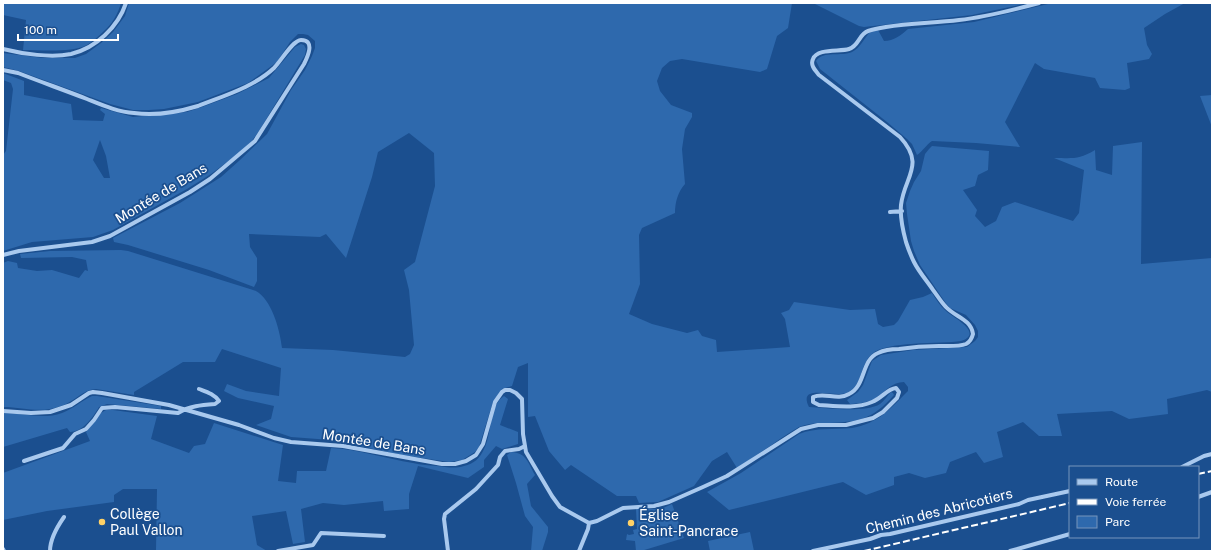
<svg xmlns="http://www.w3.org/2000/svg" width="1215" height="554" font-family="'Public Sans',sans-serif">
<rect width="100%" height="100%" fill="#1b4f8f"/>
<path fill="#2e69ad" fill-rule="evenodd" d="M3,3H121C118,14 112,24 104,31C99,36 93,41 87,45C72,53 40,50 23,50L26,20L3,15Z
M129,3H792L788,28L777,36L767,69L760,72L682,59L670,61L662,68L657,81L660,91L671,105L692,113V117L685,129L682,149L685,184C678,192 675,202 675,213L642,228L639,235L640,284L629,314L652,324L687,333L698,330L702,336L716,340L717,352L790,347L785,319L781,313L789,310L794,302L850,310L875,309L878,324L883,327L894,325L898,321L910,300L923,297L932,293C936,299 940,306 946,311C952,317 985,333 961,341C941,344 885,341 872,354C859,365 863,387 846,393C834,398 797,383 809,407C825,408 866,413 880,404C884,401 887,396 891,392L893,393L894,395C873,419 859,422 829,423C818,423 809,423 799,427C790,432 781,438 773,444C761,452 749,460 737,468L727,452L712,461L694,486L658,502L639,503L636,496H617L571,465L565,470L549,451L535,416L528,417V363L518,367L512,386L502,389L493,402L479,447L475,452L462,460L449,462L402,455L331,440L291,437L256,425L271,419L274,406L238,398L224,391L227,384L246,391L279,396L281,368L222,349L215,362H183L134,392V395L96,389C82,390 74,402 61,406C40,414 24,407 3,407V263L8,261L17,263L18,268L37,271L52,270L79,278L85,270L88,271L86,260L72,257L21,258L20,254L50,251L121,250L128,251L250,289C253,290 257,291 259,293C273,304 280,331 282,348L333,350L405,357L410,354L414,345L409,290L404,270L415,262L435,186L434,153L409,133L378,152L372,177L346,258L326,234L320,237L249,234L250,247L257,258V281L254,287L209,270L128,245L114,242L113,238L180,203L221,177L240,160L267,134L291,90L305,70L312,56L315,48V41L308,35L303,34H298L290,42L277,62L248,83L198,102L164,109L149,110H133L110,104L19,71L3,67V53L43,58H75L86,54L101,43L113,32L125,16Z
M813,3H1028L972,15L864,27L859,26Z
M1052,3H1185L1165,14L1144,28L1147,45L1152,54L1149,59L1127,63L1130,88L1125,90L1100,88L1095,78L1044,69L1035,63L1005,122L1020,147L976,143L932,141C926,145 923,151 917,155L912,144L907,139L887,122L820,69L816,61C823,50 842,57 852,52C860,48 864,39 869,33L878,30L884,41C894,41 901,35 908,29L974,22Z
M301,44L304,45L306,49L305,55L259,131L251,142L239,153L211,174L187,189L113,230L93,237L32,242L3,251V155L6,151L13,89L11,83L3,80V73L24,81V95L71,104L73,120L103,121L105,114L100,110L101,108L133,117L187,112L202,107L237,94L269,78L295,47ZM100,140L106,156L110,178H104L93,160Z
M1212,95V127L1200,96Z
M1142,142L1141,264L1212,258V392L1207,390L1167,399L1168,414L1129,419L1112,411L1057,414L1062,436H1039L1023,422L997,432L1003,457L984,463L976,452L950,462L946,473L925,478L909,473L894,477V485L866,495L843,482L729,510L707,492L741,473L799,434C816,427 834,430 852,428C879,423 890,409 908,391V387L904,382C892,382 886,391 877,397C869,403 860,403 850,404L847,400L858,392L863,385L872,361L881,355L913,350L967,347L975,341L978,337V331L975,325L966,315L950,308L945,302L920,265L914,251L911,241L907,214L906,203L910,191L914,182L921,171L925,154L929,149L932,146L989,151L988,170L978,175L975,186L963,190L977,210L975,216L985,227L996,221L1002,207L1015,202L1073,221L1079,213L1084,170L1054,158C1073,158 1078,160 1095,150L1096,170L1112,175L1113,146Z
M92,396H97L161,406V409L107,404L99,407C93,417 83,432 70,432L67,428L3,447V413C23,413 43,420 62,413C73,409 81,401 92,396Z
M504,396L508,399L500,425L518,432V444L502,449L496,446L484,460V467L468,478L418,466L409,494V509L384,511L383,501L344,505L323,503L301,509L305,542L293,544L286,511L252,516L257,545L267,551H156L157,489H123L114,495V502L47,511L3,520V473L90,441L86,432L101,413L106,410H113L157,416L151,439L189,453L194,446L205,444L214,423L283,445L278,481L296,483L297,471H326L331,448C359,449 386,459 413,463C421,465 429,465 437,466C446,467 455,469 464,466C474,464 480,458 484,449C492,435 489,405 504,396Z
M511,452C527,453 528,463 535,475L527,484L531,506L548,527V532L542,551H531L533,527L525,516L516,483L507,455Z
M672,504L684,538L641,551H636L635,541L626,540L627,534L629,535L634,534L633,530L637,529L636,509H661Z
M750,532L754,551H710L708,541Z"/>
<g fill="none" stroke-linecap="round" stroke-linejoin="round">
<path stroke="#a9c9ee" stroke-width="4" d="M3,49C23,54 51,58 71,54C96,48 118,27 126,3
M3,70L18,73C41,82 64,90 87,99C102,105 118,112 134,113C154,116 178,112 198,106C223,96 254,87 274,68C281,61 293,40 301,40C316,40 307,58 304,64L255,141L210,179L190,192L110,236L92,242L19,251L3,255
M890,212L902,211
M3,411L31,413L50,412L71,405L89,393L93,392L102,393L169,405L239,425L274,438L291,442L343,446L442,464H455L466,461L476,455L483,444L495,402L502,392L505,390H510L516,393L522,399L523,434L526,452L552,496L560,507L589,523L588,529L579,551
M24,461L63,448L75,434L86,429L94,420L102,408L115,407L178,413C189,406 202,405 215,404L219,401C214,394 207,392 199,389
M1182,467L1204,456L1212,454
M1198,497L1212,492
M589,523L597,521L623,508L654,506L669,502L703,487L727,476L801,429L818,425H846L873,418L883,412L897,398L899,392L896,388C887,389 882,398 872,402C856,409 836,406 819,405L813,402V397C825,392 837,401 849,394C866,386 861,360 878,353C884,350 892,349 899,349C912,347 925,346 939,346C947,346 958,347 966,344C970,342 972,338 973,334C971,319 955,317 946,307C941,302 937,295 933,290C927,281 919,272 914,262C911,256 908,248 906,242C903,231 900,216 901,205C904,177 926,165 900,137L819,75C815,70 810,65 813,59C817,48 840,52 849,49C859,46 859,34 868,31C874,29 880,28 886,27C910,23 935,23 959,20C986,17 1013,10 1039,3
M3,549L4,551
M50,551C50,539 57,527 64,517
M278,551L313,545L321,533L384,536
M448,551L444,519L445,514L476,489L498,465L500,457L505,451L519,449L525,446
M813,551L870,539L881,535L890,534L1019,504L1028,500L1070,491
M1010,551L1070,534"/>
<path stroke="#fff" stroke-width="2" stroke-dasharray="7 3" stroke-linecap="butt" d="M1198,474L1212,471
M864,551L1070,503"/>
</g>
<g fill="#ffd166" stroke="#1b4f8f" stroke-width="1.5">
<circle cx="102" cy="522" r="4"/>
<circle cx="631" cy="523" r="4"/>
</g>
<g text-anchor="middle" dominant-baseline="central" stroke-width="3.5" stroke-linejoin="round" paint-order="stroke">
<g font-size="14" fill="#fff" stroke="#1b4f8f">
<text transform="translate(161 193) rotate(-31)">Montée de Bans</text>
<text transform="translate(374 442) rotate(9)">Montée de Bans</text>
<text transform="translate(939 511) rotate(-14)">Chemin des Abricotiers</text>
</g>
<g font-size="14" fill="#fff" stroke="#1b4f8f" text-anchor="start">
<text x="110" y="514">Collège<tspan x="110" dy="16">Paul Vallon</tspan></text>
<text x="639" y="515">Église<tspan x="639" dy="16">Saint-Pancrace</tspan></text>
</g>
</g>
<rect width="1215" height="554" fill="none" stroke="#ffffff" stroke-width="8"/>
<rect x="1069" y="466" width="130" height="72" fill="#1b4f8f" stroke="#7695bc"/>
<rect x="1077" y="479" width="20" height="6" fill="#a9c9ee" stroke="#7695bc"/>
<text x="1105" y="486" font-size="12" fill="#ffffff">Route</text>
<rect x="1077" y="499" width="20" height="6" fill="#ffffff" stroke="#7695bc"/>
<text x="1105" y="506" font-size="12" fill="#ffffff">Voie ferrée</text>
<rect x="1077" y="516" width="20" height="12" fill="#2e69ad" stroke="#7695bc"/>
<text x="1105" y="526" font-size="12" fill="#ffffff">Parc</text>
<path d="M18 34v6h100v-6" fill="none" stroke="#ffffff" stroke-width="2"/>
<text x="24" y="34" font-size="12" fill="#ffffff" stroke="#1b4f8f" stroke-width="3" paint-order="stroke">100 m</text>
</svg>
